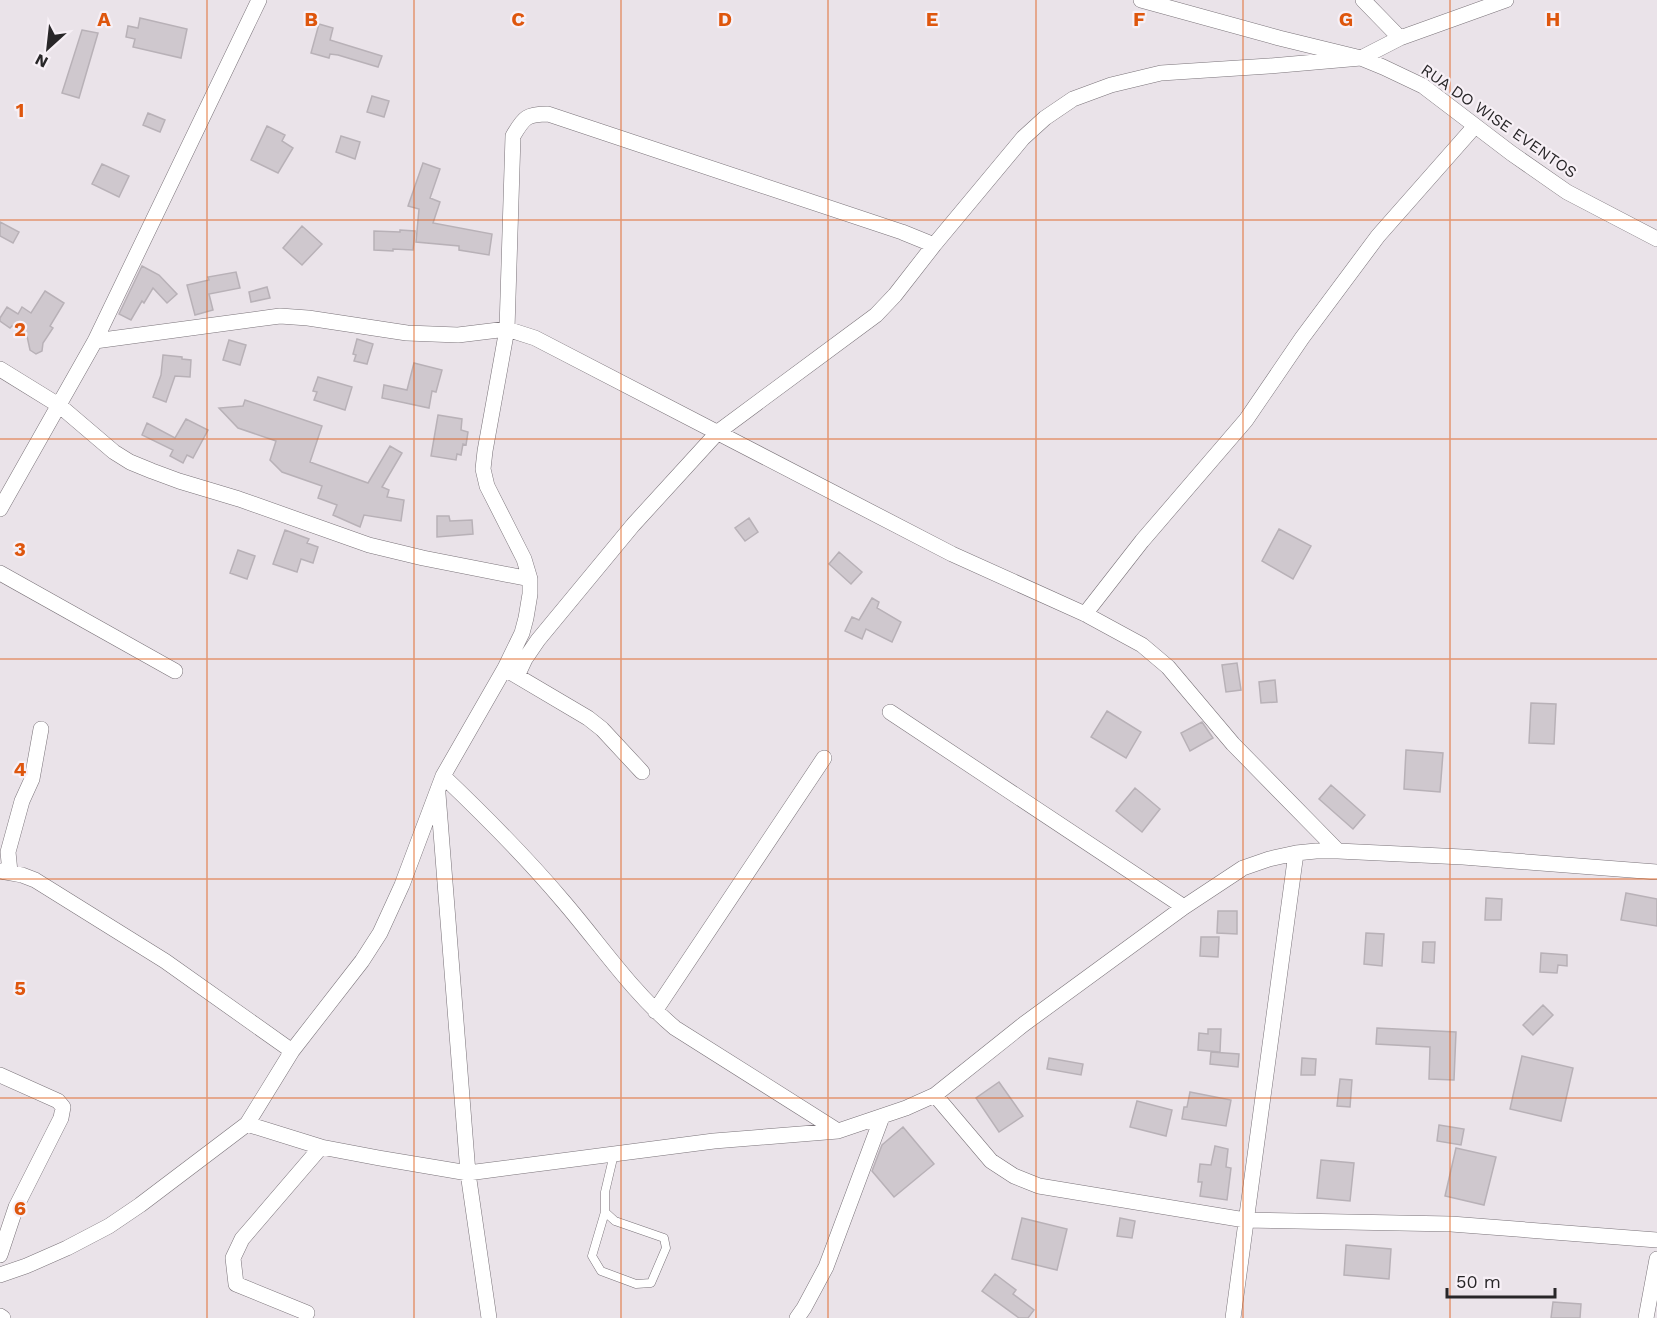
<svg xmlns="http://www.w3.org/2000/svg" width="1657" height="1318" font-family="'Work Sans',sans-serif">
<rect width="100%" height="100%" fill="#eae3e9"/>
<path fill="#cfc8ce" stroke="#b8b1b7" stroke-width="1.5" d="M140,18L187,29L181,58L133,47L135,39L126,37L128,26L138,28Z
M319,24L333,28L330,40L382,56L378,67L338,55L330,54L329,58L311,53Z
M82,30L98,33L79,98L62,93Z
M372,96L389,101L384,117L367,112Z
M148,113L165,120L160,132L143,125Z
M267,126L285,135L282,141L293,148L278,173L251,160Z
M341,136L360,142L355,159L336,152Z
M423,163L440,169L430,198L440,202L433,223L492,234L489,255L459,250V246L416,242L419,209L408,206Z
M102,164L129,176L119,197L92,184Z
M0,222L19,232L13,243L0,236Z
M302,226L322,244L302,265L283,248Z
M400,230L415,231L413,250L393,249V251L374,250V231L400,232Z
M142,266L159,275L177,294L167,303L153,288L144,303L142,301L131,320L119,314Z
M236,272L240,288L209,294L213,310L195,315L187,285L209,280L208,277Z
M267,287L270,298L251,302L249,292Z
M45,291L64,303L50,326L53,328L43,343L42,351L36,354L30,350L27,336L12,326L10,328L0,321V318L7,307L18,314L22,307L31,313Z
M357,339L373,344L367,364L354,361L356,355L353,354Z
M229,340L246,345L240,365L223,360Z
M163,355L182,357V359L191,360L190,377L175,376L166,402L153,397L161,375Z
M414,363L442,370L436,392L432,391L429,408L382,398L384,385L407,390Z
M318,377L352,387L345,410L314,400L317,392L313,391Z
M245,400L322,426L310,462L368,483L390,446L402,453L382,487L389,490L387,497L404,500L401,521L364,515L360,527L333,515L337,505L318,498L322,486L282,472L270,460L276,441L238,428L219,408L243,406Z
M438,415L462,419L461,430L468,432L466,445L463,444L461,455L457,454L456,460L431,456Z
M186,419L208,430L193,458L187,455L183,463L170,456L173,450L142,435L147,423L175,438Z
M437,516H449L450,521L472,520L473,534L437,537Z
M749,518L758,532L745,541L735,528Z
M1279,529L1311,546L1293,579L1262,561Z
M285,530L309,539L307,543L318,547L313,563L301,559L297,572L273,564Z
M238,550L255,556L247,579L230,573Z
M839,552L862,572L851,584L829,564Z
M872,598L879,602L877,608L901,622L892,642L866,629L862,639L845,631L852,617L859,620Z
M1237,663L1241,690L1226,692L1222,665Z
M1275,680L1277,702L1261,703L1259,682Z
M1531,703L1556,704L1554,744L1529,743Z
M1107,711L1141,732L1126,758L1091,737Z
M1202,722L1213,738L1190,751L1181,733Z
M1406,750L1443,753L1440,792L1404,789Z
M1331,785L1365,815L1353,829L1319,799Z
M1135,788L1160,809L1142,832L1116,811Z
M1626,893L1657,899V926L1621,920Z
M1486,898L1502,899L1501,920H1485Z
M1218,911H1237V934L1217,933Z
M1366,933L1384,934L1382,966L1364,964Z
M1201,937H1219L1218,957L1200,956Z
M1423,942H1435L1434,963L1422,962Z
M1541,953L1567,955V966L1558,965L1557,973L1540,972Z
M1543,1005L1553,1015L1533,1035L1523,1025Z
M1377,1028L1456,1032L1454,1080L1429,1079L1430,1047L1376,1044Z
M1208,1029H1221L1220,1052L1198,1050L1199,1033L1208,1034Z
M1211,1052L1239,1054L1238,1067L1210,1064Z
M1522,1056L1573,1068L1561,1121L1510,1109Z
M1049,1058L1083,1064L1081,1075L1047,1069Z
M1302,1058L1316,1059L1315,1075H1301Z
M1340,1079L1352,1080L1350,1107L1337,1106Z
M999,1082L1023,1116L999,1132L976,1098Z
M1190,1092L1231,1100L1226,1126L1182,1119L1184,1107H1187Z
M1137,1101L1172,1110L1166,1136L1130,1127Z
M1439,1125L1464,1129L1461,1145L1437,1141Z
M903,1127L934,1164L894,1197L872,1171L882,1145Z
M1215,1146L1228,1149L1226,1167L1231,1168L1227,1200L1200,1196L1202,1182H1198L1200,1164L1211,1165Z
M1456,1148L1496,1157L1484,1205L1445,1196Z
M1321,1160L1354,1163L1350,1201L1317,1198Z
M1022,1218L1067,1229L1057,1270L1012,1259Z
M1120,1218L1135,1221L1132,1238L1117,1236Z
M1346,1245L1391,1249L1389,1279L1344,1275Z
M995,1274L1016,1290L1013,1294L1034,1310L1028,1318H1019L982,1291Z
M1553,1302L1581,1304L1580,1318H1551Z"/>
<g fill="none" stroke-linecap="round" stroke-linejoin="round">
<g stroke="#7a7379" stroke-width="9">
<path id="lane" d="M605,1212L615,1221L664,1238L666,1248L651,1283L636,1284L601,1271L592,1256L605,1212V1192L614,1154"/>
</g>
<g stroke="#7a7379" stroke-width="16">
<path id="street" d="M1141,0L1279,38L1361,58L1383,67L1423,86L1511,153L1567,192L1657,239
M1363,0L1400,38
M95,341L280,316L308,318L407,333L458,335L507,329L535,338L952,554L1085,614L1142,645L1168,667L1233,744L1338,851
M0,369L60,406L114,452L130,462L152,471L179,481L239,499L369,545L423,558L530,579
M0,509L95,341L259,0
M0,573L175,671
M1085,614L1142,541L1246,420L1302,338L1378,236L1475,126
M510,672L588,718L602,729L642,772
M517,676L525,659L538,640L633,525L718,432L876,315L895,295L934,245
M890,712L1184,907
M443,776C485,816 526,857 563,901C600,944 632,992 675,1028L838,1131
M438,794L468,1173L489,1318
M0,871L22,875L35,880L165,961L292,1051
M10,872L8,852L22,801L32,779L41,729
M655,1011L824,758
M0,1075L58,1101L63,1107L61,1118L16,1207L0,1255
M935,1095L991,1161L1014,1176L1039,1186L1245,1220L1451,1224L1657,1240
M247,1124L321,1147L379,1158L468,1173L714,1141L838,1131L906,1108L935,1095L1024,1024L1184,907L1243,868L1269,859L1296,853L1316,851H1338L1463,857L1657,872
M0,1275L26,1266L67,1248L109,1226L140,1205L247,1124L292,1051L362,961L380,933L402,885L443,776L505,668L522,633L526,618L530,594V579L524,559L487,486L483,469L485,451L507,329L513,136C524,117 527,114 548,114L902,232L934,245L1023,138L1045,118L1073,99L1111,85L1161,73L1269,66L1361,58L1400,38L1506,0
M307,1313L236,1284L233,1258L242,1239L321,1147
M0,1316L3,1318
M797,1318L804,1308L826,1267L882,1117
M1233,1318L1296,853
M1646,1318L1657,1259"/>
</g>
<use href="#lane" stroke="#fff" stroke-width="8"/>
<use href="#street" stroke="#fff" stroke-width="15"/>
</g>
<path fill="none" stroke="#de560d" stroke-width="1.5" stroke-opacity="0.55" d="M207,0V1318M414,0V1318M621,0V1318M828,0V1318M1036,0V1318M1243,0V1318M1450,0V1318M0,220H1657M0,439H1657M0,659H1657M0,879H1657M0,1098H1657"/>
<g text-anchor="middle" dominant-baseline="central" stroke-width="4.5" stroke-linejoin="round" paint-order="stroke">
<g font-size="16" fill="#282628" stroke="#f7f0f6">
<text transform="translate(1499 121) rotate(35)">RUA DO WISE EVENTOS</text>
</g>
</g>
<g font-size="20" text-anchor="middle" font-weight="bold" fill="#de560d" stroke="#f7f0f6" stroke-width="4.5" stroke-linejoin="round" paint-order="stroke">
<text x="104" y="26">A</text>
<text x="311" y="26">B</text>
<text x="518" y="26">C</text>
<text x="725" y="26">D</text>
<text x="932" y="26">E</text>
<text x="1139" y="26">F</text>
<text x="1346" y="26">G</text>
<text x="1553" y="26">H</text>
<text x="20" y="117">1</text>
<text x="20" y="336">2</text>
<text x="20" y="556">3</text>
<text x="20" y="776">4</text>
<text x="20" y="995">5</text>
<text x="20" y="1215">6</text>
</g>
<g transform="translate(48 48) rotate(207)" stroke="#f7f0f6" stroke-width="4.5" paint-order="stroke">
<path d="M0-4.5L10 22L0 15L-10 22Z" fill="#282628"/>
<text y="-9" font-size="16" font-weight="bold" text-anchor="middle" fill="#282628">N</text>
</g>
<path d="M1447 1288v9h108v-9" fill="none" stroke="#282628" stroke-width="3"/>
<text x="1456" y="1288" font-size="18" fill="#282628" stroke="#f7f0f6" stroke-width="4.5" paint-order="stroke">50 m</text>
</svg>
